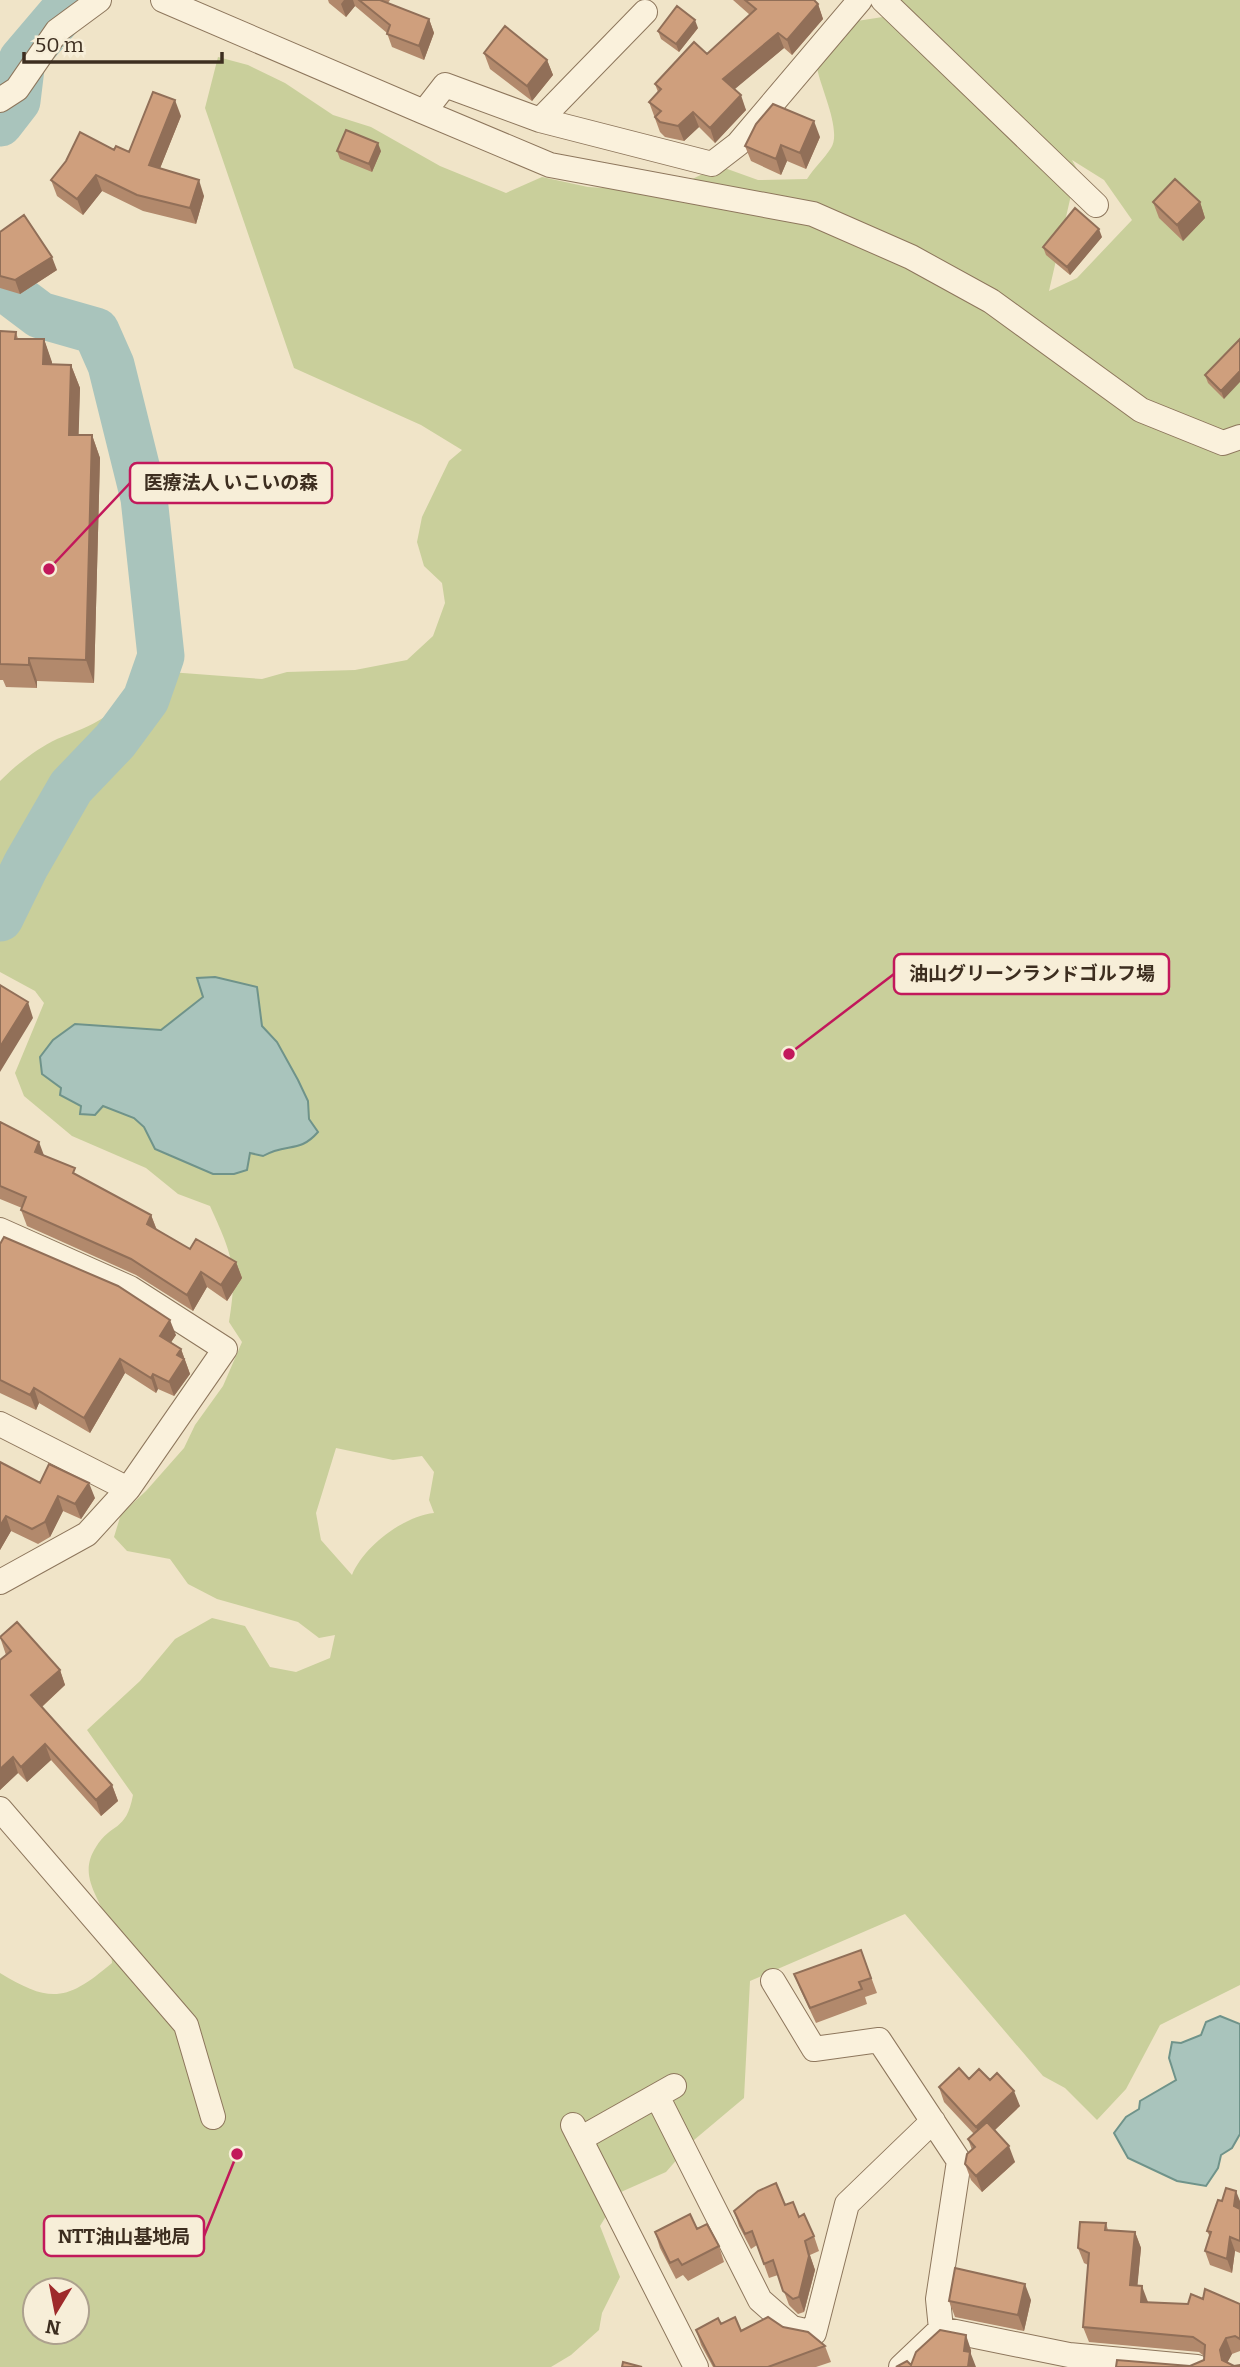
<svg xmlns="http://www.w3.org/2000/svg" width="1240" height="2367" font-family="Bitter,'Noto Sans JP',serif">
<rect width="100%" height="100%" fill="#f0e4c8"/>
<path fill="#c9cf9b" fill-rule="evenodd" d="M899,0H1240V1985L1160,2025L1126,2089L1097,2120L1065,2088L1043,2076L905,1914L750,1981L744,2098L694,2140L666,2172L621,2192L600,2226L620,2277L602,2313L599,2330L571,2355L551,2367H0V1973C51,2004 67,2001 112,1963C111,1951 111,1936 108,1924C100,1897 77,1876 96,1847C111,1822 126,1833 133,1795L87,1730L140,1681L175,1639L212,1618L245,1626L270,1667L296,1672L330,1658L335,1635L319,1638L298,1622L217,1599L188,1584L170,1559L127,1551L114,1537L121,1514L146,1491L184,1448L195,1425L223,1386L242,1342L229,1322C238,1267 232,1255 210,1206L178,1194L146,1168L72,1136L24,1096L15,1073L44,1003L35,991L0,972V781C16,765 36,749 57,739C74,732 90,727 106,716C123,704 126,682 143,670L262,679L287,672L355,670L407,660L433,636L445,603L442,583L424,566L417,542L422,517L449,461L462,450L421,425L294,368L205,108L218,57L248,65L285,83L333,115L371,127L440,166L506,193L542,177L588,187L640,190L678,186L719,166L758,180L807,179C814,168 824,159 831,148C842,131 821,89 817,68L857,21L902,14ZM1072,160L1104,180L1132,220L1077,278L1049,291L1077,169ZM336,1448L393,1460L422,1456L434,1472L429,1500L434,1513C404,1516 364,1546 352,1575L321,1540L316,1513ZM35,2290H77V2332H35Z"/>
<path fill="#a9c4bc" stroke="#6f938a" stroke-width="2" d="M215,977L257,987L262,1026L277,1042L298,1080L308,1101L309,1119L318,1132C299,1154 287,1142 263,1156L250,1153L247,1170L234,1174H213L176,1158L155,1149L144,1127L134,1118L103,1106L95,1115L80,1114L81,1106L60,1095L61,1088L42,1074L40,1057L53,1040L75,1024L161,1030L203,997L197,978Z
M1220,2016L1240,2024V2134L1232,2148L1221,2155L1218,2168L1206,2186L1177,2181L1128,2158L1114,2133L1126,2117L1139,2109L1140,2101L1176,2080L1169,2058L1172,2042L1181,2043L1201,2035L1206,2022Z"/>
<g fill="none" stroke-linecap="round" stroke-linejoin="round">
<path stroke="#a9c4bc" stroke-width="47" d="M0,123L17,101L22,60L73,0
M0,285L40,315L96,331L111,365L144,498L161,656L146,699L115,741L71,787L26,865L0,918"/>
<g stroke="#8d765c" stroke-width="26">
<path id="street" d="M163,0L424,112L445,85L540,120L712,164L738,144L860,0
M883,0L1096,205
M0,100L17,89L57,31L99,0
M424,112L550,165L813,214L911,257L991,301L1141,410L1223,443L1240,437
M540,120L645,12
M0,1230L130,1288L225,1349L128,1489L0,1424
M0,1582L87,1534L128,1489
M0,1809L186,2025L213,2117
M773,1981L814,2049L879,2040L959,2161L938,2299L941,2329
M657,2096L760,2300L792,2328L814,2333L847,2204L933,2121
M573,2125L696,2367
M580,2139L674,2086
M901,2367L941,2329L1069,2355L1197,2367"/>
</g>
<use href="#street" stroke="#faf1dc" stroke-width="24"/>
</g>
<path fill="#b2896c" d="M328,0H390L388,3L429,19L434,33L424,60L392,47L387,33L355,6L346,17L329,3Z
M733,0H814L818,4L823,19L792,55L784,48L734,89L746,110L715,143L699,127L684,141L665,137L660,132L649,102L658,92L655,84L707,54L750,15Z
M698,28L679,52L661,39L658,31Z
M484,53L547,60L553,75L532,101L490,69Z
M181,116L160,168L204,196L196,224L143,211L102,191L83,215L57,196L51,180L114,150L129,152Z
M820,137L806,169L787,161L781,175L751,161L745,146Z
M337,151H381L372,172L340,159Z
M1153,202H1200L1205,218L1183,241L1159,218Z
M0,232L57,270L20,294L0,288Z
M1102,237L1070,275L1046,255L1043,247Z
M0,331L16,332L18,339H44L52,364L71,365L80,388L78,435H92L100,458L94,683L37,681V688L6,687L3,680H0Z
M1240,339L1224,399L1208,383L1205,375Z
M0,1122L44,1156L78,1176L151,1215L157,1230L190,1249L236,1262L242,1278L227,1301L207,1287L193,1311L136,1275L27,1226L21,1210L22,1208L0,1199Z
M0,1244L176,1335L171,1342L181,1349L190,1374L174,1396L158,1389L156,1393L125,1373L90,1433L39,1403L36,1410L0,1393Z
M0,1462L40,1483L95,1498L81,1519L63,1511L50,1537L38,1544L11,1531L0,1550Z
M0,1637L60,1670L65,1685L42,1707L112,1785L118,1801L101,1816L51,1760L27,1782L18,1773L0,1790V1660L6,1655Z
M861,1950L877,1993L865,1997L867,2004L816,2023L800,1989L794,1974Z
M969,2079L990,2080L1020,2106L995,2130L1015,2162L982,2192L971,2180L965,2164L972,2150L968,2139L974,2134L944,2102L939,2087Z
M1222,2201H1240V2253L1235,2251L1232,2273L1210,2265L1205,2251L1210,2237L1207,2231Z
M785,2205L799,2217L814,2236L819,2251L810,2255L815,2270L804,2312L798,2314L789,2305L778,2275L769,2278L757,2245L751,2249L739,2226L734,2211Z
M1106,2223L1108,2230L1135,2232L1141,2248L1137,2286L1148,2302L1188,2304L1203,2299L1240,2304V2351L1232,2354L1227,2362L1234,2366L1240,2367L1190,2366L1204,2360V2356L1199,2352L1089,2342L1083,2327L1088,2265L1084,2263L1078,2248Z
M697,2229L719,2246L724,2262L688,2281L683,2275L676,2279L660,2248L655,2232Z
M1031,2300L1024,2331L955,2317L949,2301Z
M783,2327L825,2346L831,2362L816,2367H713L701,2345L696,2330L741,2331Z"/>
<path fill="#916f58" d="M344,0H353L355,6L346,17L341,4Z
M818,4L823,19L792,55L787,40Z
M429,19L434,33L424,60L419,46Z
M695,20L698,28L679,52L676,44Z
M778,33L784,48L729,94L723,79Z
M547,60L553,75L532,101L527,86Z
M741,95L746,110L715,143L710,128Z
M175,100L181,116L155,181L149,165Z
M693,112L699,127L684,141L678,126Z
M814,121L820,137L806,169L800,153Z
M378,143L381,151L372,172L369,164Z
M781,145L787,161L781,175L776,159Z
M96,175L102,191L83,215L77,199Z
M199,180L204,196L196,224L190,208Z
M1200,202L1205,218L1183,241L1177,225Z
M1099,229L1102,237L1070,275L1067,267Z
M52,257L57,270L20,294L15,280Z
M44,339L52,362V387L43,364Z
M71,365L80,388L78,458L69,435Z
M1240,371V382L1224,399L1221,391Z
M92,435L100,458L94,683L86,660Z
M29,658L37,681V688L29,665Z
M28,1002L33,1018L0,1072V1047Z
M39,1142L45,1158L35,1152Z
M151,1215L157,1231L147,1224Z
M236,1262L242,1278L227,1301L221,1285Z
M201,1272L207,1287L193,1311L187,1295Z
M170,1320L176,1335L166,1350L160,1336Z
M181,1349L190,1374L174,1396L169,1382L177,1355Z
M120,1359L125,1373L90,1433L84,1418Z
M153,1374L158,1389L156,1393L151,1378Z
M34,1388L39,1403L36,1410L30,1395Z
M89,1483L95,1498L81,1519L75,1504Z
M58,1496L63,1511L50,1537L45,1522Z
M6,1516L11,1531L0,1550V1526Z
M60,1670L65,1685L37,1711L31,1695Z
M45,1744L51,1760L27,1782L21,1767Z
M13,1757L18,1773L0,1790V1769Z
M112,1785L118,1801L101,1816L96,1800Z
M1014,2091L1020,2106L982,2142L976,2127Z
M1009,2146L1015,2162L982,2192L976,2176Z
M1236,2191L1240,2201V2215L1234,2206Z
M1135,2232L1141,2248L1136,2301L1130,2285Z
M1230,2237L1235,2251L1232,2273L1227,2259Z
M805,2241L815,2270L804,2312L799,2297Z
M1025,2284L1031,2300L1024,2331L1018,2315Z
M1142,2286L1148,2302H1141Z
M966,2335L971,2350V2354L976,2367H968L964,2351Z
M1226,2338L1232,2354L1225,2367L1220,2350Z"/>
<path fill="#cf9f7d" stroke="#916f58" stroke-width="2" d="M359,0H380L429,19L419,46L387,34L390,25Z
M745,0H814L818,4L787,40L778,33L723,79L741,95L710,128L693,112L678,126L660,122L655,117L661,111L649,102L661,89L655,84L694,42L707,54L756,9Z
M677,6L695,20L676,44L658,31Z
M505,26L547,60L527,86L484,53Z
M153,92L175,100L149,165L199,180L190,208L137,195L96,175L77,199L51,180L66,161L80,132L114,150L116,146L129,152Z
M773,104L814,121L800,153L781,145L776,159L745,146L756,124Z
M346,130L378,143L369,164L337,151Z
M1175,179L1200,202L1177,225L1153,202Z
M1075,208L1099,229L1067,267L1043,247Z
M24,215L52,257L15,280L0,276V232Z
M0,331L16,332L15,339H44L43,364L71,365L69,435H92L86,660L29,658V665L0,664Z
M1240,339V371L1221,391L1205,375Z
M0,985L28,1002L0,1047Z
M0,1122L39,1142L35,1152L75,1168L73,1173L151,1215L147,1224L190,1249L196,1239L236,1262L221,1285L201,1272L187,1295L131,1259L21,1210L26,1197L0,1186Z
M4,1237L118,1286L170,1320L160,1336L181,1349L177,1355L184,1359L169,1382L153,1374L151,1378L120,1359L84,1418L34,1388L30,1395L0,1380V1244Z
M0,1462L40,1483L49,1464L89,1483L75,1504L58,1496L45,1522L32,1529L6,1516L0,1526Z
M17,1622L60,1670L31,1695L112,1785L96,1800L45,1744L21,1767L13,1757L0,1769V1660L11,1651L0,1637Z
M861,1950L871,1978L859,1982L862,1989L810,2008L794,1974Z
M959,2068L969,2079L979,2069L990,2080L997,2073L1014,2091L976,2127L939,2087Z
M987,2122L1009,2146L976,2176L965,2164L967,2154L975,2147L968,2139Z
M776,2183L785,2205L793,2202L799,2217L804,2214L814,2236L805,2241L809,2256L799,2297L793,2299L783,2291L773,2260L764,2264L752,2231L745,2234L734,2211L758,2191Z
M1226,2188L1236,2191L1234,2206L1240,2209V2241L1230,2237L1227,2259L1205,2251L1211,2232L1207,2231L1218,2200L1222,2201Z
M690,2214L697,2229L707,2224L719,2246L682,2265L678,2259L670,2263L655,2232Z
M1080,2222L1106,2223L1105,2230L1135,2232L1130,2285L1142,2286L1141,2302L1188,2304L1191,2294L1203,2299L1205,2289L1240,2304V2339L1235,2336L1226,2338L1220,2350L1222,2360L1234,2366L1240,2365V2367H1116L1117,2360L1190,2366L1204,2360L1205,2345L1193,2337L1083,2327L1089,2253L1078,2248Z
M955,2268L1025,2284L1018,2315L949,2301Z
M735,2317L741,2331L768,2317L783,2327L808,2332L825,2346L768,2367H715L696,2330L718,2318L721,2324Z
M940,2330L966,2335L964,2351L970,2352L968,2367H896L907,2361L911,2365L916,2352Z
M623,2362L642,2367H622Z"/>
<path fill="none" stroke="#c2185b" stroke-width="2.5" d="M49 569L130 483M789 1054L894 974M237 2154L204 2236"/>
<g fill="#c2185b" stroke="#f7eed8" stroke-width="2.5">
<circle cx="49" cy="569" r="7"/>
<circle cx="789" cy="1054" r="7"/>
<circle cx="237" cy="2154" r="7"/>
</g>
<g fill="#f7eed8" stroke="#c2185b" stroke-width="2.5">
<rect x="130" y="463" width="202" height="40" rx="7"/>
<rect x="894" y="954" width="275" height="40" rx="7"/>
<rect x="44" y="2216" width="160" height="40" rx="7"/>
</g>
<g font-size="19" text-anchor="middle" font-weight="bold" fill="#3d2e20">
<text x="231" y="489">医療法人 いこいの森</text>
<text x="1032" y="980">油山グリーンランドゴルフ場</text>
<text x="124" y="2243">NTT油山基地局</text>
</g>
<g transform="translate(56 2311) rotate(190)"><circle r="33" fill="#f7eed8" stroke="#ada18e" stroke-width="2"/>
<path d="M0-5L12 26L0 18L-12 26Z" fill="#9e2a2b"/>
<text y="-10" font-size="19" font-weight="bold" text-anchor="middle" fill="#3d2e20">N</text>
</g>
<path d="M24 52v10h198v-10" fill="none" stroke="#3d2e20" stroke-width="3.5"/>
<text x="35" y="52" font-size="21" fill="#3d2e20" stroke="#f7eed8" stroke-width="5" paint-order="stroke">50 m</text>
</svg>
